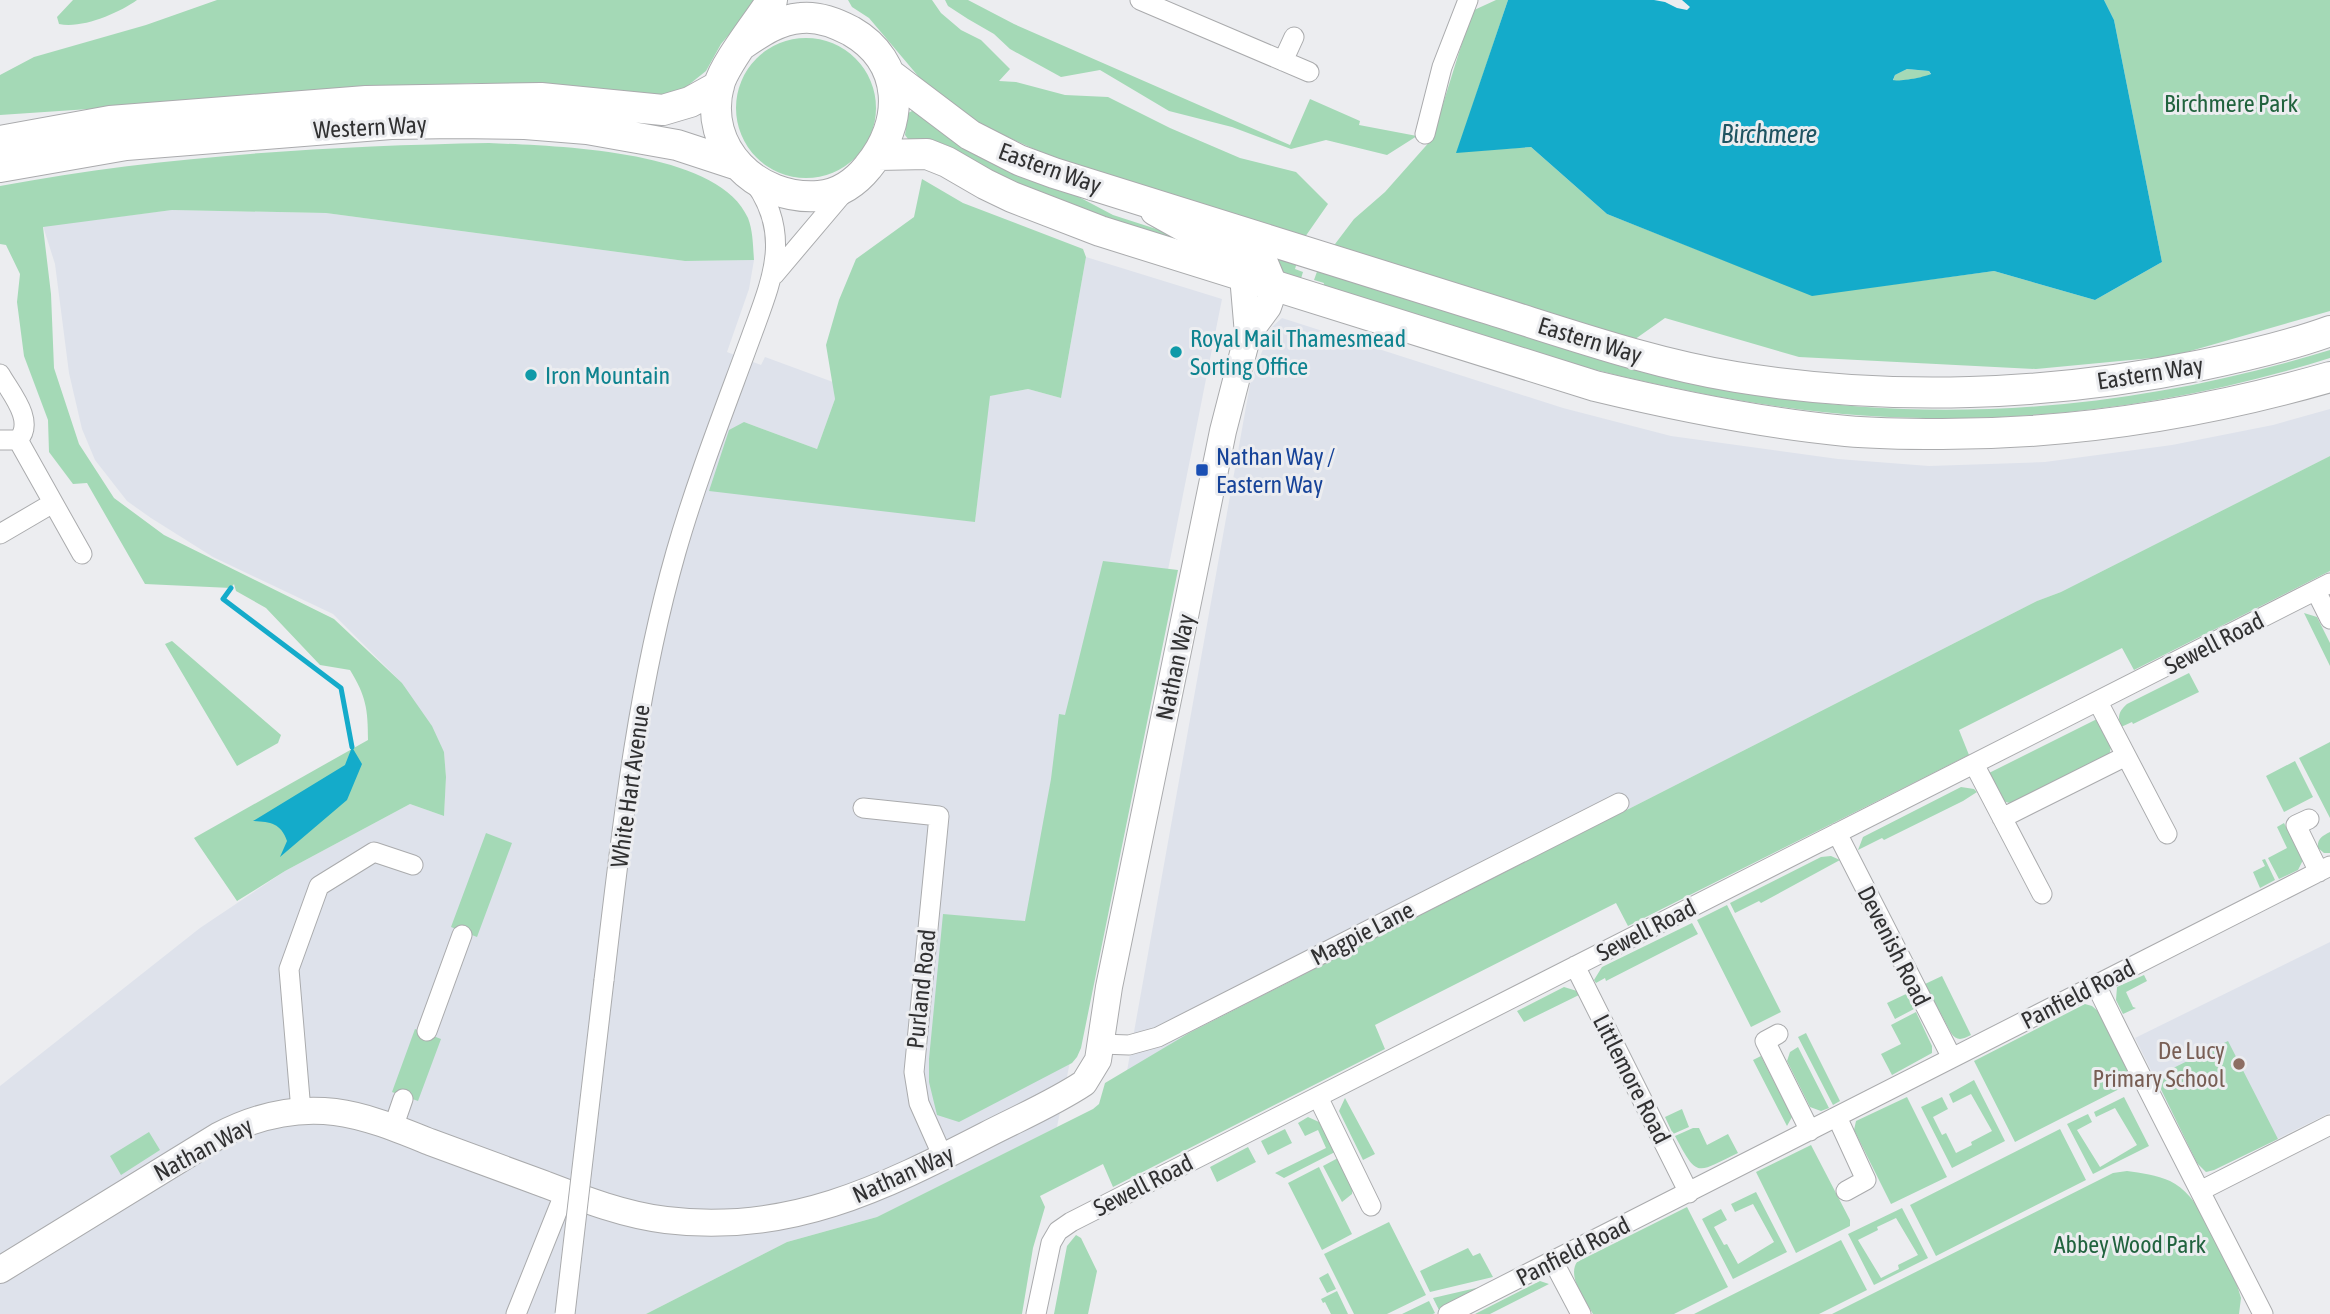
<svg xmlns="http://www.w3.org/2000/svg" width="2330" height="1314" font-family="'Asap Condensed',sans-serif">
<rect width="100%" height="100%" fill="#ecedf0"/>
<path fill="#dee2eb" d="M172,210L326,213L685,261L754,260L749,289L727,352L761,365L765,357L833,382L835,399L817,449L744,422L975,522L989,396L1028,389L1061,398L1086,257L1222,299L1057,1127L877,1217L787,1242L646,1314H0V1086L200,928L285,871L410,804L444,816L446,777L444,752L402,683L333,614L213,557L151,518L127,501L95,460L82,429L69,373L55,264L43,226Z
M1282,318L1563,408L1671,436L1838,459L1929,466L2045,462L2172,445L2273,425L2330,409V456L2061,592L2037,601L1189,1033L1127,1071L1251,379L1272,327Z
M2330,942V1113L2214,1170L2206,1172L2197,1163L2135,1038Z"/>
<path fill="#a4d9b6" fill-rule="evenodd" d="M73,0H137C119,13 82,29 59,24L57,17Z
M217,0H758L721,44L706,71L681,91L658,95L598,88L472,83L0,115V75L34,57L146,25Z
M848,0H932L941,13L961,30L981,40L1010,69L999,81L1016,82L1065,95L1108,97L1170,128L1240,158L1296,172L1328,204L1305,237L1062,162L962,116L924,83L869,18L852,7Z
M945,0H968L1014,24L1290,145L1310,99L1360,121L1359,125L1417,136L1387,155L1326,140L1291,149L1232,127L1169,111L1100,70L1061,77L1010,49L994,34L968,19L948,6Z
M1496,0H1508L1457,152L1531,147L1607,214L1812,295L1994,271L2095,300L2162,262L2114,20L2104,0H2330V311L2173,356L2036,369L1799,357L1665,318L1631,342L1332,248L1354,219L1385,192L1432,139L1472,11Z
M736 108a70 70 0 1 1 140 0a70 70 0 1 1-140 0Z
M1907,69L1929,71L1931,75C1926,77 1898,82 1893,81L1895,75Z
M914,110L1113,215L1246,258L1093,219L979,165L946,145L931,140L908,139L905,135L908,113Z
M489,143C553,146 718,149 748,218C753,231 753,246 754,260L685,261L326,213L172,210L43,227L51,294L54,368L79,444L114,498L164,535L334,619L402,683L432,726L444,752L446,777L444,816L410,804L285,871L237,901L194,838L368,740C368,709 366,696 350,670L320,665L266,608L236,591L234,584L231,588L145,584L87,483L73,484L49,452L48,420L24,356L17,302L20,274L6,245L0,244V186C159,156 327,146 489,143Z
M922,179L963,203L1083,249L1086,257L1061,398L1028,389L990,396L975,522L709,491L729,430L744,422L817,449L835,399L826,345L839,300L856,259L914,217Z
M1270,251L1298,259L1295,269L1303,272L1299,285L1282,279Z
M1319,266L1683,380C1899,430 2118,415 2330,350V358C2154,413 1966,433 1782,407C1625,385 1473,337 1322,291L1324,283L1314,280Z
M2330,456V571L2134,670L2122,648L1959,730L1969,755L1628,926L1616,903L1375,1025L1385,1049L1113,1187L1103,1164L1040,1196L1045,1207L1033,1248L1022,1314H646L787,1242L877,1217L1093,1109L1099,1104L1105,1083L1189,1033L2037,601L2061,592Z
M1103,561L1178,570L1081,1048L1077,1057L1072,1063L959,1122L937,1115L929,1082V1059L943,914L1025,921L1051,779L1059,714L1065,715Z
M2304,613L2317,617L2330,643V666Z
M172,641L281,735L278,743L237,766L165,644Z
M2189,673L2199,692L2133,724L2132,722L2121,727C2117,717 2119,711 2127,704Z
M2097,719L2112,743L2109,756L2013,804L1999,800L1989,773Z
M2330,742V818L2299,758Z
M2295,761L2313,797L2284,812L2266,776Z
M1961,787L1974,789L1977,792L1963,801L1884,840L1882,838L1858,850L1863,837Z
M2284,823L2303,860L2298,870L2279,879L2268,858L2287,848L2277,827Z
M2330,832V853H2324L2318,848C2317,839 2322,836 2330,832Z
M486,833L512,843L477,937L451,927Z
M1831,856L1840,860L1761,903L1759,901L1735,913L1730,903L1821,857Z
M2265,859L2275,880L2260,888L2253,872L2265,866L2262,860Z
M1727,905L1781,1012L1751,1027L1697,920Z
M1692,923L1698,934L1606,981L1605,978L1596,983L1594,980L1602,967Z
M2144,975L2147,981L2126,992L2133,1007L2136,1008L2123,1014L2116,1000L2117,987Z
M1942,976L1971,1035C1963,1039 1957,1042 1951,1033L1925,984Z
M1564,987L1577,991L1579,995L1524,1022L1517,1011Z
M1906,994L1914,1009L1895,1019L1887,1003Z
M2085,1004L2092,1006L2099,1012L2133,1082L2015,1142L1974,1061Z
M1916,1012L1932,1046V1053L1892,1075L1881,1054L1901,1044L1891,1025Z
M415,1029L441,1039L418,1101L392,1092Z
M1806,1033L1840,1101L1833,1105L1798,1037Z
M2228,1041L2278,1139L2214,1170L2206,1172L2197,1163L2155,1077Z
M1798,1047L1829,1108L1821,1111L1810,1107L1787,1061L1790,1052Z
M1761,1056L1792,1117L1787,1126L1753,1060Z
M1974,1080L2005,1141L1952,1168L1921,1107L1942,1097L1948,1109L1933,1117L1942,1135L1946,1133L1956,1153L1972,1145L1971,1142L1992,1131L1971,1094L1953,1103L1949,1094Z
M1907,1097L1947,1177L1891,1204L1854,1130L1856,1121Z
M2124,1097L2149,1146L2093,1174L2067,1124L2088,1114L2092,1122L2077,1130L2100,1167L2137,1145L2115,1108L2096,1117L2094,1112Z
M1345,1098L1375,1154L1363,1160L1339,1111Z
M1682,1109L1689,1127L1673,1134L1665,1117Z
M1308,1117L1319,1122L1335,1152L1284,1178L1275,1173L1326,1148L1318,1130L1305,1136L1298,1123Z
M1693,1128H1699L1707,1145L1728,1134L1738,1153C1696,1173 1698,1179 1675,1136Z
M1285,1129L1292,1143L1268,1155L1261,1141Z
M2060,1129L2086,1180L1936,1256L1910,1205Z
M149,1132L160,1150L121,1175L110,1156Z
M1811,1145L1850,1220V1226L1796,1253L1756,1172Z
M1248,1147L1256,1162L1217,1182L1210,1167Z
M1338,1158L1353,1186L1352,1194L1342,1202L1323,1166Z
M1319,1167L1352,1234L1322,1250L1288,1183Z
M2127,1171C2141,1173 2157,1175 2170,1181C2203,1197 2221,1253 2237,1285L2241,1298L2239,1314H1832L2113,1173Z
M1756,1192L1787,1252L1733,1279L1702,1219L1721,1209L1727,1220L1714,1227L1724,1245L1727,1244L1738,1264L1774,1242L1753,1204L1735,1212L1731,1204Z
M1687,1207L1728,1287L1674,1314H1593C1585,1299 1567,1277 1577,1262Z
M1902,1208L1928,1258L1874,1285L1848,1234ZM1896,1218L1918,1255L1898,1265L1899,1269L1881,1278L1858,1240L1878,1230L1877,1227Z
M1389,1222L1426,1295L1387,1314H1354L1324,1254Z
M1076,1235L1081,1238L1097,1271L1088,1314H1054L1067,1246Z
M1841,1240L1867,1290L1819,1314H1694Z
M1468,1248L1473,1256L1480,1253L1493,1277L1430,1292L1420,1271Z
M1328,1273L1336,1289L1327,1293L1319,1278Z
M1540,1281L1549,1284L1490,1314H1475Z
M1489,1285L1439,1310L1433,1298Z
M1337,1291L1348,1314H1331L1325,1302L1323,1303L1321,1299Z
M1429,1301L1435,1313L1433,1314H1402Z"/>
<path fill="#14abca" fill-rule="evenodd" d="M1508,0H1654L1665,2L1677,8L1687,10L1690,7L1682,0H2104L2114,20L2162,262L2095,300L1994,271L1812,296L1607,214L1531,147L1456,153ZM1907,69L1929,71L1931,74C1925,77 1899,82 1893,80L1895,75Z
M352,747L362,764L347,800L280,857L287,841C281,823 270,822 253,821L345,765Z"/>
<g fill="none" stroke-linecap="round" stroke-linejoin="round">
<path stroke="#14abca" stroke-width="5" d="M231,588L223,599L341,688L352,747"/>
<g stroke="#aaabad" stroke-width="21">
<path id="street" d="M1140,0L1309,72
M1283,61L1294,37
M1425,134L1442,67L1468,0
M774,275L845,191
M0,374C10,392 36,421 18,440H0
M18,440L82,554
M0,534L53,503
M2316,591L2330,619
M2098,702L2167,834
M1974,764L2042,894
M863,808L939,816L914,1072L919,1103L943,1157
M2002,818L2126,756
M2309,819L2296,825L2319,872
M1837,833L1952,1058
M1575,966L1689,1193
M604,980C621,836 636,692 676,552C697,479 725,408 751,337C771,282 793,235 754,182
M2096,985C2150,1096 2207,1204 2263,1314
M427,1031L462,935
M1778,1034L1765,1041L1810,1131
M1101,1044L1129,1045L1158,1037L1619,803
M1318,1097L1371,1206
M301,1111L289,969L319,886L374,852L413,865
M1837,1117L1866,1180L1846,1191
M393,1128L403,1099
M2200,1191L2330,1125
M1553,1261L1581,1314
M516,1314L565,1192
M1036,1314L1051,1243L1058,1231L1071,1222L2330,583
M1448,1314L2330,866"/>
</g>
<g stroke="#aaabad" stroke-width="28">
<path id="secondary" d="M1154,212L1197,236L1258,257L1265,263L1275,287L1268,307L1248,334
M0,1270L218,1136C254,1117 294,1107 335,1112C367,1116 400,1130 430,1142C468,1156 506,1170 544,1184C583,1199 624,1215 666,1220C788,1235 881,1189 986,1135C1019,1118 1054,1103 1084,1083L1098,1060L1109,987L1223,431L1248,334L1243,276"/>
</g>
<g stroke="#aaabad" stroke-width="32">
<path id="primary" d="M743,44C762,31 778,20 801,18C819,16 836,23 851,31C905,62 905,123 868,167C856,182 839,194 819,196C758,201 702,149 719,85C724,64 759,21 772,0
M892,76L970,135L1019,160L1054,173C1197,217 1339,263 1482,307C1566,333 1650,363 1736,377C1890,402 2050,396 2202,365C2245,356 2289,346 2330,331
M0,141L110,121L366,101L541,98L663,110L690,102L719,86
M878,155L927,154L947,162L985,184L1012,197L1100,231L1595,386C1678,406 1761,423 1846,431C1878,434 1910,434 1942,434C2075,434 2202,414 2330,377
M0,167L126,145L391,124L456,123L525,124L587,129L677,145L738,165"/>
</g>
<use href="#street" stroke="#fff" stroke-width="19"/>
<use href="#secondary" stroke="#fff" stroke-width="26"/>
<use href="#primary" stroke="#fff" stroke-width="30"/>
<g stroke="#aaabad" stroke-width="21" stroke-linecap="butt">
<path id="street-bridge" d="M565,1314L604,980"/>
</g>
<use href="#street-bridge" stroke="#fff" stroke-width="19"/>
</g>
<g fill="#0f9aa8" stroke="#ecedf0" stroke-width="2.5">
<circle cx="1176" cy="352" r="7"/>
<circle cx="531" cy="375" r="7"/>
</g>
<rect fill="#1a4fb4" stroke="#ecedf0" stroke-width="2.5" x="1195" y="463" width="14" height="14" rx="3.5"/>
<circle fill="#8d6e63" stroke="#ecedf0" stroke-width="2.5" cx="2239" cy="1064" r="7"/>
<g text-anchor="middle" dominant-baseline="central" stroke-width="6" stroke-linejoin="round" paint-order="stroke">
<g font-size="24" fill="#21633e" stroke="#ecedf0">
<text x="2231" y="103">Birchmere Park</text>
<text x="2130" y="1244">Abbey Wood Park</text>
</g>
<g font-size="24" fill="#313132" stroke="#ecedf0">
<text transform="translate(370 127) rotate(-3)">Western Way</text>
<text transform="translate(1050 168) rotate(20)">Eastern Way</text>
<text transform="translate(1590 340) rotate(17)">Eastern Way</text>
<text transform="translate(2150 373) rotate(-9)">Eastern Way</text>
<text transform="translate(2214 643) rotate(-27)">Sewell Road</text>
<text transform="translate(1175 667) rotate(-78)">Nathan Way</text>
<text transform="translate(630 786) rotate(-82)">White Hart Avenue</text>
<text transform="translate(1646 930) rotate(-27)">Sewell Road</text>
<text transform="translate(1362 933) rotate(-27)">Magpie Lane</text>
<text transform="translate(1894 946) rotate(63)">Devenish Road</text>
<text transform="translate(921 989) rotate(-84)">Purland Road</text>
<text transform="translate(2078 994) rotate(-27)">Panfield Road</text>
<text transform="translate(1632 1079) rotate(63)">Littlemore Road</text>
<text transform="translate(203 1149) rotate(-28)">Nathan Way</text>
<text transform="translate(903 1174) rotate(-24)">Nathan Way</text>
<text transform="translate(1143 1185) rotate(-27)">Sewell Road</text>
<text transform="translate(1573 1251) rotate(-27)">Panfield Road</text>
</g>
<g font-size="24" fill="#0d838f" stroke="#ecedf0" text-anchor="start">
<text x="1190" y="338">Royal Mail Thamesmead<tspan x="1190" dy="28">Sorting Office</tspan></text>
<text x="545" y="375">Iron Mountain</text>
</g>
<g font-size="24" fill="#164399" stroke="#ecedf0" text-anchor="start">
<text x="1216" y="456">Nathan Way /<tspan x="1216" dy="28">Eastern Way</tspan></text>
</g>
<g font-size="24" fill="#785e54" stroke="#ecedf0" text-anchor="end">
<text x="2225" y="1050">De Lucy<tspan x="2225" dy="28">Primary School</tspan></text>
</g>
<g font-size="26" font-style="italic" fill="#1f5462" stroke="#ecedf0">
<text x="1769" y="134">Birchmere</text>
</g>
</g>
</svg>
